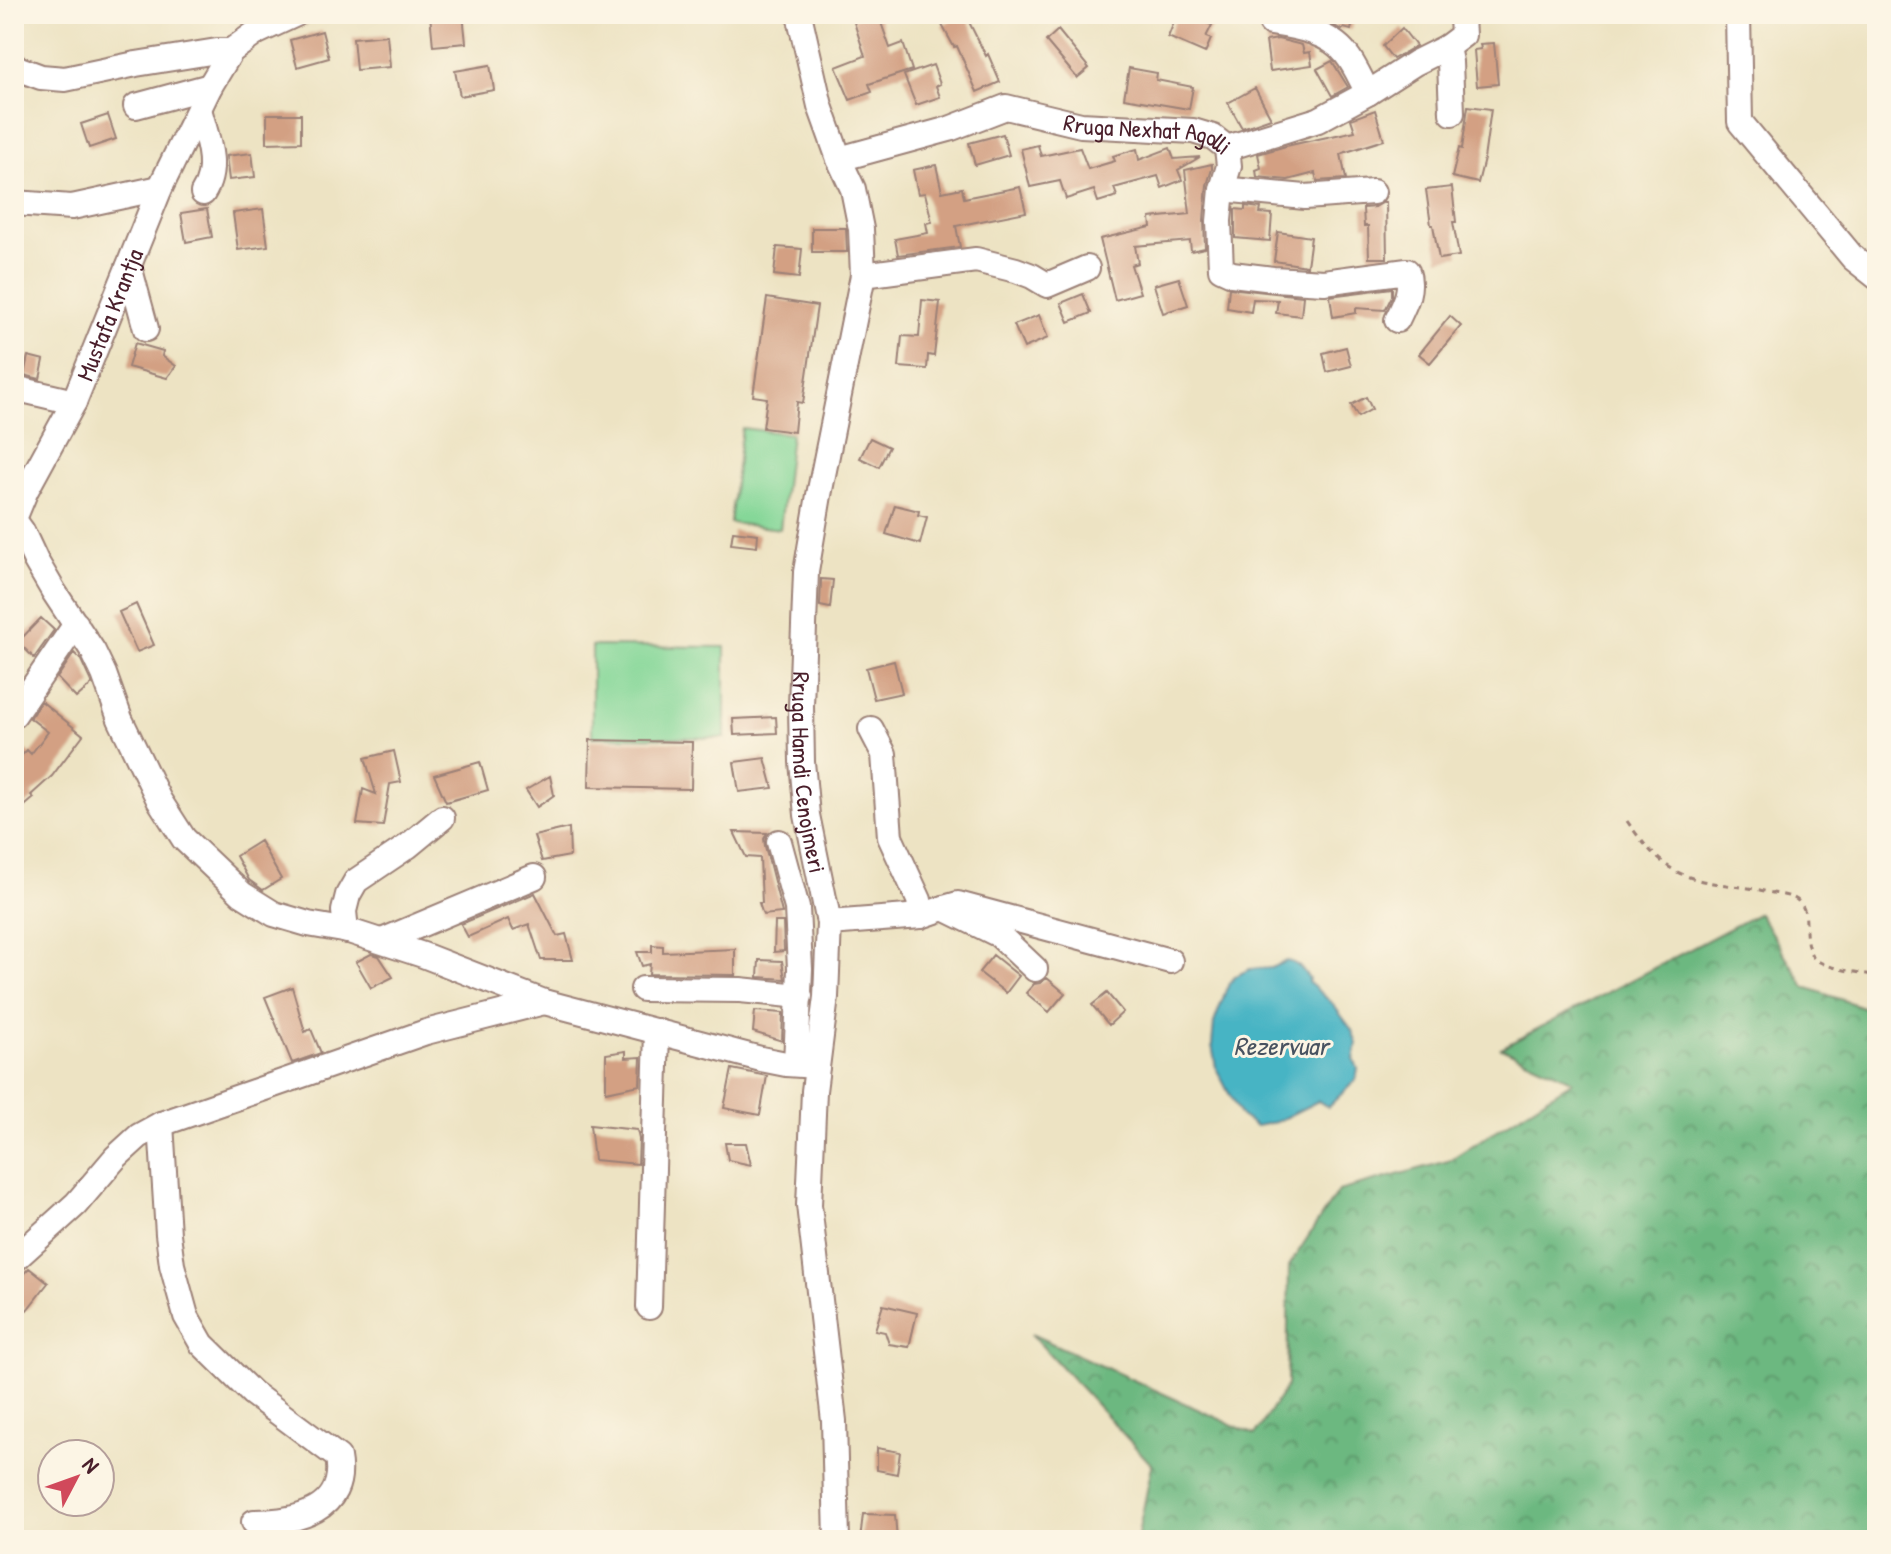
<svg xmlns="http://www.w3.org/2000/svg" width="1891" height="1554" font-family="'Patrick Hand',sans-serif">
<defs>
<pattern id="forest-crowns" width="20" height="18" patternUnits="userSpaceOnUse" patternTransform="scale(2)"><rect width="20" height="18" fill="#6cb880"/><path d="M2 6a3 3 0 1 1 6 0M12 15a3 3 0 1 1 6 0" fill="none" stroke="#5b9569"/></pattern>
</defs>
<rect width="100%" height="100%" fill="#fcf5e5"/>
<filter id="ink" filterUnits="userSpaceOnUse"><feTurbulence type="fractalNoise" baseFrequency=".0125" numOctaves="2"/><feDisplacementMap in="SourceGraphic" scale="16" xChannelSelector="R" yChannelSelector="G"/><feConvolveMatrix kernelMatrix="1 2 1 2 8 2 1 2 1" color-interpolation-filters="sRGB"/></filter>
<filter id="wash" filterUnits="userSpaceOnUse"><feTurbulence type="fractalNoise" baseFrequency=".006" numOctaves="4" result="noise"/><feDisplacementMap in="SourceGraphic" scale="32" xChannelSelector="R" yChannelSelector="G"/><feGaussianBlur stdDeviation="1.8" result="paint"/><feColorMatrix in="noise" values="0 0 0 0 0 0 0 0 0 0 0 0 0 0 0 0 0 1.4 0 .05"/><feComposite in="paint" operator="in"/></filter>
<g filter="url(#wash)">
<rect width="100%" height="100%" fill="#ede3c3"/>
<path fill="#85d798" stroke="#687b62" stroke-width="2" d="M742,428L791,434L780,529L730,523Z
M592,646L725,647V738L592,737Z"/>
<path fill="url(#forest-crowns)" stroke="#5b6c56" stroke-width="2" d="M1759,913L1805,987L1877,1012V1540H1137L1152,1465L1031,1334L1255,1435L1287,1385L1289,1266L1338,1191L1448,1161L1573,1081L1501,1048Z"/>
<path fill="#47b4c4" stroke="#486a78" stroke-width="2" d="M1286,961C1297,962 1303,970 1309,978L1308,982L1331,1002L1352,1030L1357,1044L1354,1059L1358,1069L1356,1080L1328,1107L1318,1101L1276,1122L1256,1126L1240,1115L1216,1068L1212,1045L1214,1023L1226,990L1235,976L1250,969L1271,968Z"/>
<g id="blocks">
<path fill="#d3a083" d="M430,14H463L466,43L433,46Z
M867,14H878L890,48L903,43L912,70L869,84L872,92L850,100L836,67L865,56L853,19Z
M963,14H965L986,56L988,54L1000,82L977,92L957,46L954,47L942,25Z
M1184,14L1212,25L1206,37L1211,39L1205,53L1168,37L1175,20L1181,22Z
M1328,14H1355L1351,30L1344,28L1342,30L1326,21Z
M1402,28L1416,46L1393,59L1383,46Z
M1058,30L1089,68L1077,78L1046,41Z
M322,31L329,58L297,67L290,40Z
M387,35L390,67L356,70L353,38Z
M1278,39L1302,45L1304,53L1310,52L1312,65L1270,71L1266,41Z
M1494,43L1498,84L1477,86L1474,50L1481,49L1480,44Z
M1332,61L1348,87L1332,96L1317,69Z
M490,65L494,90L460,96L455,71Z
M933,65L940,84L936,86L940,97L916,105L904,75Z
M1129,68L1157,73L1156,80L1193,87L1189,109L1124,98Z
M1255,88L1271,118L1242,128L1228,103Z
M1468,106L1491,109L1484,159L1478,183L1452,177L1459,148L1462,149Z
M1375,110L1384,140L1343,153L1341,154L1346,179L1317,181L1315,173L1288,180L1257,177L1256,170L1261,168L1258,154L1286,146L1355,131L1351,119Z
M267,114H301V142L267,143Z
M108,115L116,139L89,148L81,124Z
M1003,134L1009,155L975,165L969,143Z
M1038,145L1041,156L1080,148L1088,169L1115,161L1113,156L1137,149L1139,160L1170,148L1174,159L1200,157L1178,170L1182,180L1162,188L1158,176L1114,188L1117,196L1098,202L1094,190L1066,199L1060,181L1030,187L1021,149Z
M252,153L255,177L229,180L226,156Z
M1212,164V169L1207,185L1204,220L1205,248L1191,251L1190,241L1135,246L1138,263L1131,265L1140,293L1115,300L1100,239L1151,227L1150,218L1190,214L1185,170Z
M936,165L942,192L962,188L964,198L1020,187L1026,212L956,226L960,247L898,255L895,239L928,233L926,223L932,222L925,193L918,194L913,170Z
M1452,187L1456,222H1453L1459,256L1439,259L1433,225H1431L1426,190Z
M1384,202H1386L1387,258H1369L1368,226H1364L1363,208L1375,207Z
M1245,206L1261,208L1260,213L1272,214L1270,241L1235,238V209L1245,210Z
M207,209L212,237L186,242L181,213Z
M263,209L268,246L238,250L233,213Z
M812,228H846L847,252H812Z
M1278,232L1311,237L1307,266L1274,261Z
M777,247L802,249L799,278L774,275Z
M1179,278L1188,305L1163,313L1154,285Z
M1229,288L1303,296L1301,316L1276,313L1278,300L1253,299L1251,312L1227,308Z
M1392,288V296L1385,310L1356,308V313L1333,317L1330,296Z
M1083,294L1091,313L1069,322L1061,303Z
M767,298L817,306L803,403L797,402L794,432L763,428L767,398L753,396Z
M922,300L940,302L934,356L928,355L927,369L899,367L902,336L919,337Z
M1039,315L1048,338L1024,348L1014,325Z
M1450,316L1461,326L1430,363L1419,354Z
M135,343L163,351L162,356L176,366L167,378L128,367Z
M1346,347L1351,366L1327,372L1323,353Z
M28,356L44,360L40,379L24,375Z
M1366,397L1372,409L1358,417L1351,405Z
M870,438L889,447L879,467L860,458Z
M895,505L919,511L918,515L927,517L920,544L886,534Z
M733,531L758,534L757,547L731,544Z
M821,579L833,580L830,608L820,606Z
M136,604L154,645L137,652L119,612Z
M41,618L54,630L34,658L18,642Z
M74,653L81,660L92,684L76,698L57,678Z
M894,661L902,693L874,699L866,668Z
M41,701L83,735L52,776L31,795L34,798L14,815V763L27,750L31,754L48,732L30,718Z
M776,717L777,733L734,735L733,719Z
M590,740L692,742L691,789L589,787Z
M394,751L401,782L390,784L383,826L357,824L363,789L376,794L365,758Z
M765,758L773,788L739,792L734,762Z
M480,762L488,790L446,802L434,775Z
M550,776L554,795L537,807L526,790Z
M569,828L570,856L542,861L534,836Z
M734,832L767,833L764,839L765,846L782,913L763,915L759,903H762L760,858L746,857Z
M260,841L281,879L263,890L249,880L236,856Z
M535,893L557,936L566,934L573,960H541L529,924L513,930L508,919L468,937L461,924Z
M775,922H783L784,951L774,952Z
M652,945L663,946V952L735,949V975L649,974L650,964L642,966L637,952H652Z
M371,954L379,956L393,977L371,988L356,962Z
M993,955L1019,976L1006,993L979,972Z
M759,960L782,961L785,979L758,977Z
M1047,978L1065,993L1049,1012L1026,993L1034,984L1040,983Z
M292,987L305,1032L311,1029L321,1053L292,1063L265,997Z
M1107,993L1123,1012L1109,1025L1092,1005Z
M755,1011L783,1013L782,1041L753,1032Z
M626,1051V1058L641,1057L640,1085L606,1092V1054Z
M732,1069L767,1076L760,1115L724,1108Z
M590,1125L637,1130L639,1139L638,1164L594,1160Z
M725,1143H746L751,1165L728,1160Z
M29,1268L48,1283L27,1310L14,1301V1284Z
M883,1305L917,1313L909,1347L889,1344L885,1332L875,1330Z
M877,1448L900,1452L897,1474L877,1470Z
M863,1514L895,1515L897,1540H860Z"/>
</g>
</g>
<g filter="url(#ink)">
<use href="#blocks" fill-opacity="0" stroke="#9c8177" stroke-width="2"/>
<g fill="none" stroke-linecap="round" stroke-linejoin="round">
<g stroke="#9c8177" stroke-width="28">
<g id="minor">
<path id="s1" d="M799,14L820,106L839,159L853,189L861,229L863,275L819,495L806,572L801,706L802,762L807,815L829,923L826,997L814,1091L809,1205L834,1421L837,1540"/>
<path d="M1738,14L1740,122L1853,258L1877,277"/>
<path d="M1271,23C1297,27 1329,32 1346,54C1355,65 1361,80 1368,93"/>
<path d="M1447,47L1450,62L1452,113"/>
<path d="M14,67L41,77L65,79L136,64L217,51H231"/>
<path d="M136,106L210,86"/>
<path d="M199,109C206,136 220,167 203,193"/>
<path d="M1227,148L1229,166L1222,189L1219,221L1221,269L1232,274L1273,279L1324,282L1407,271C1413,289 1405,304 1397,320"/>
<path d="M1227,148L1318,120L1368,93L1415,63L1447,47L1463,35L1462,18L1459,14"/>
<path id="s2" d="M839,159L949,129L1006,107L1081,125L1193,131L1213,137L1227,148"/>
<path d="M1222,189L1305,197L1373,192"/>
<path d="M14,203L72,207L160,188"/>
<path d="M129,266L146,329"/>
<path d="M863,275L976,260L1016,270L1032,276L1047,285L1087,268"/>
<path d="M14,388L74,402"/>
<path id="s3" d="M14,519L26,490L74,402L160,188L210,86L231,51L257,32L296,14"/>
<path d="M14,520L22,531L36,561L54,592L93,651L104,674L120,719L159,800L184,839L242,894L274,914L308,924L349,931L423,955L544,1002L761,1059L786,1064L817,1066"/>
<path d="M14,715L76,624"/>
<path d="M871,729L884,754L890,837L919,900L921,916"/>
<path d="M779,842L797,908L800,969L796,1064"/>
<path d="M944,908L958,904L1170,961"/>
<path d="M829,923L921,916L944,908L999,935L1035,969"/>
<path d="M346,931L344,911L348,895L356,881L408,846L442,818"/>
<path d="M382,941L534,877"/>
<path d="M643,989L740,990L800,996"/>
<path d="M161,1124L168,1234L172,1265L186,1316L202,1344L252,1393L338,1457C348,1511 296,1522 254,1522"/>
<path d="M14,1260L76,1204L116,1157L139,1136L161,1124L426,1032L544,1002"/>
<path d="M649,1307L657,1031"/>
</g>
</g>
<path stroke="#9c8177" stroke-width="3" stroke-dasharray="6 6" stroke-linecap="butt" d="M1627,821C1643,844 1662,868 1689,877C1714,886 1742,885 1768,892C1776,894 1790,895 1797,900C1806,907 1806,917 1806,928C1806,937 1807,949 1813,957C1822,968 1863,974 1877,975"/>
<use href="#minor" stroke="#fff" stroke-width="24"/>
</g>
</g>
<g text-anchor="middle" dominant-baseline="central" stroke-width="6" stroke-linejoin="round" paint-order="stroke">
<g font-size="24" fill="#4a1f2b" stroke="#fcf5e5">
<text stroke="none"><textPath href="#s2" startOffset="320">Rruga Nexhat Agolli</textPath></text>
<text stroke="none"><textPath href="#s3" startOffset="226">Mustafa Krantja</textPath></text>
<text stroke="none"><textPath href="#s1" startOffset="774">Rruga Hamdi Cenojmeri</textPath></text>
</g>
<g font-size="26" font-style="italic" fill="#495361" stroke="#fcf5e5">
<text x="1281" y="1045">Rezervuar</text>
</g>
</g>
<rect width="1891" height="1554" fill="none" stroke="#fcf5e5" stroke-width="48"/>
<g transform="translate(76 1478) rotate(49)"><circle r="38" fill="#fcf5e5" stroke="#b59f9b" stroke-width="2"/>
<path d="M0-6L14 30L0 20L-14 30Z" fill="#d1495b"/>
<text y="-12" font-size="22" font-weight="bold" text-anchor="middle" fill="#4a1f2b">N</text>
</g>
</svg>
